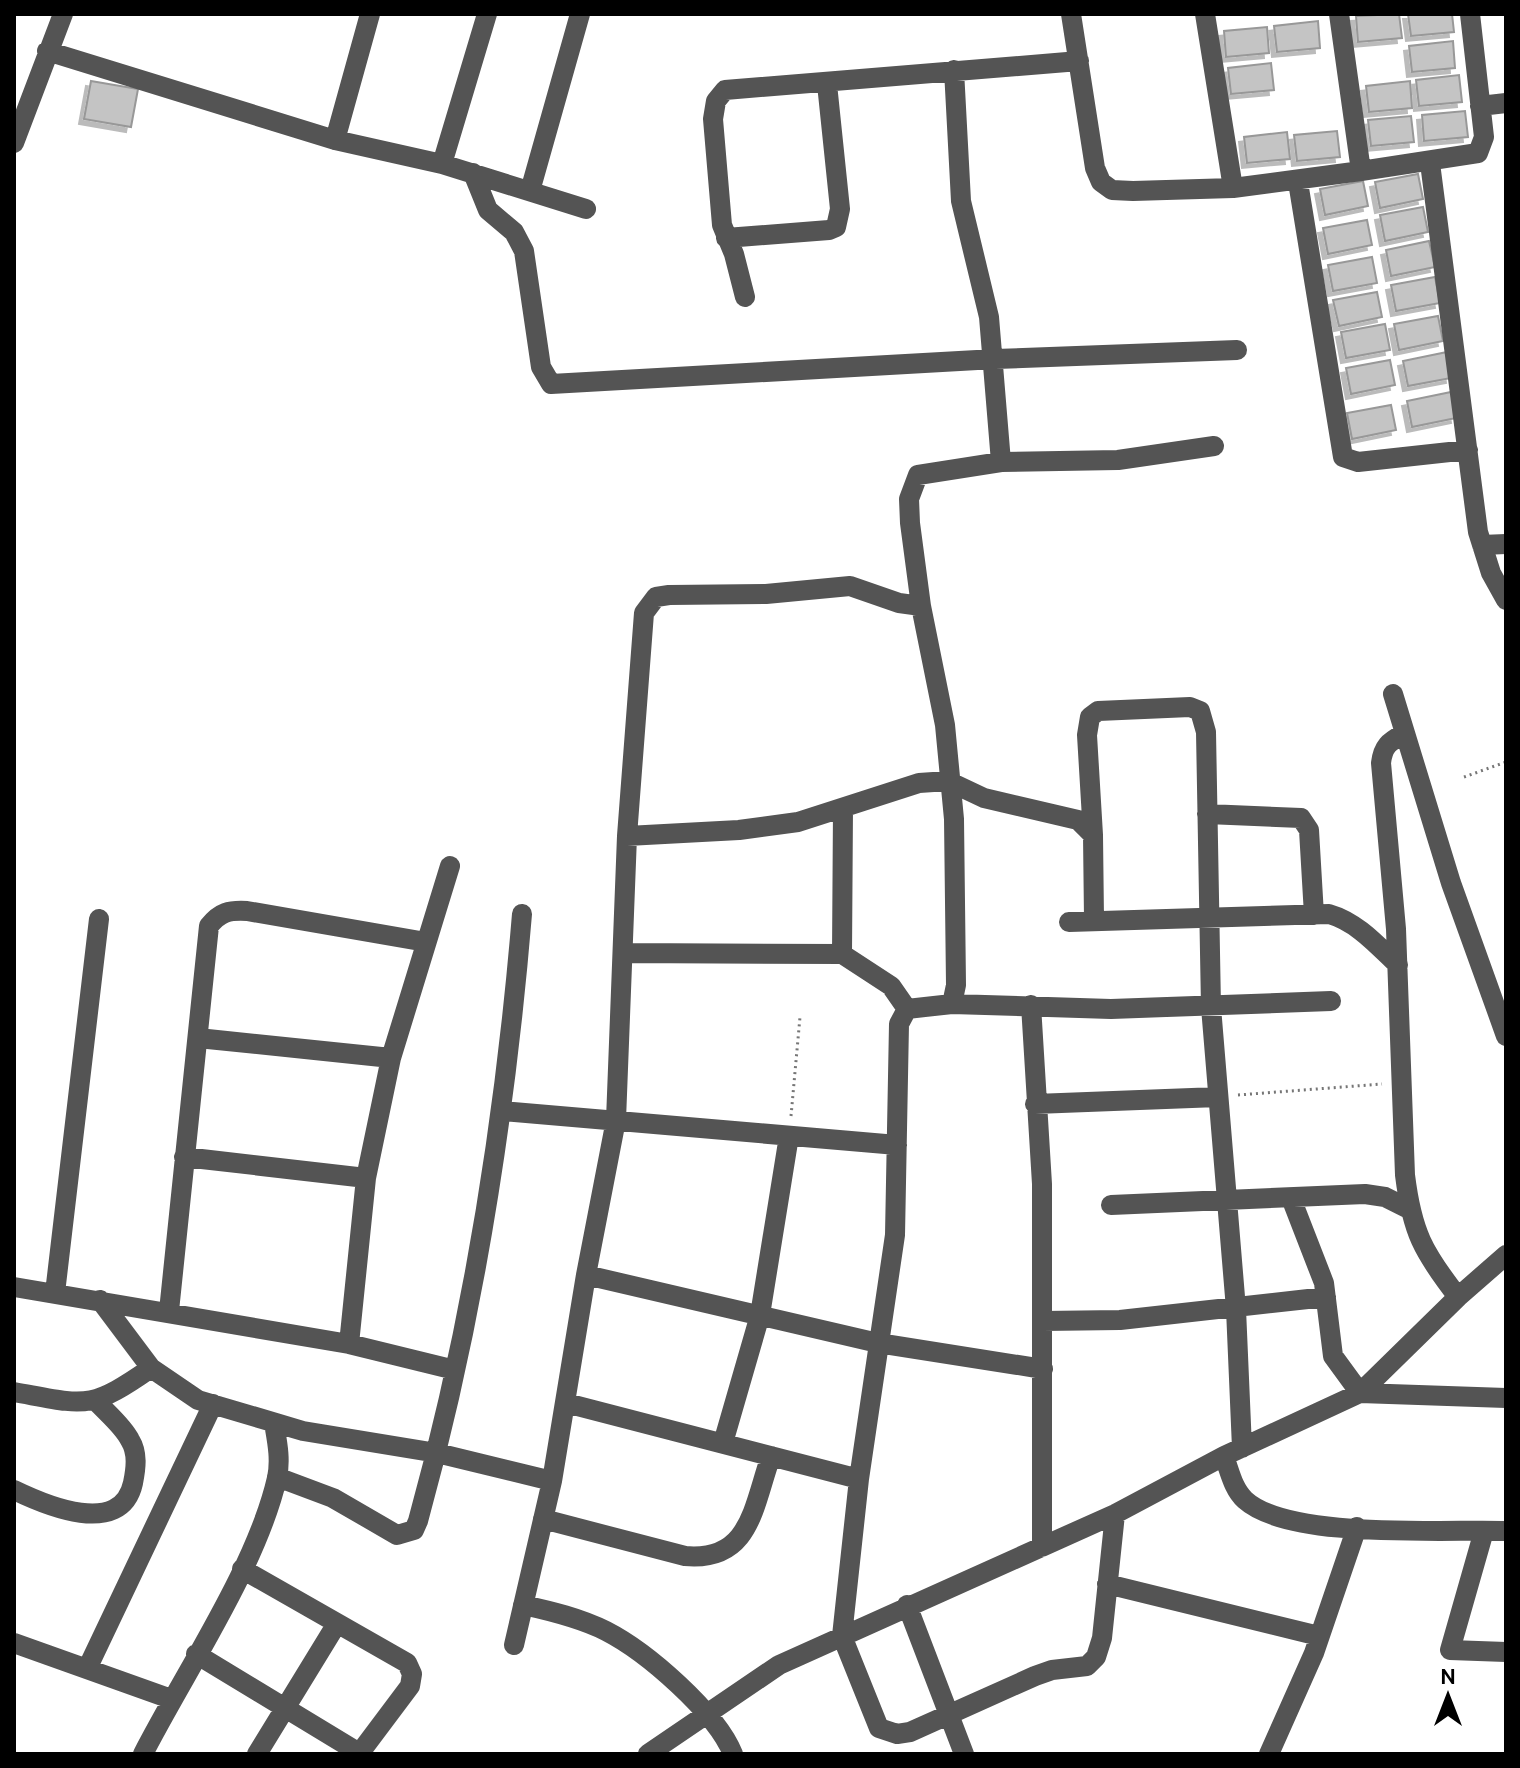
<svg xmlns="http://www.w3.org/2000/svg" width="1520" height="1768" font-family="Cabin,sans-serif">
<defs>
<filter id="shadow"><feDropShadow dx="-5" dy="5" stdDeviation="0" flood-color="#0004"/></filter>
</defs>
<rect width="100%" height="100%" fill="#fff"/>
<path fill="#c4c4c4" stroke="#989898" stroke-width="2" filter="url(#shadow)" d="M1399,14L1402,38L1358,42L1356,16Z
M1408,14H1452L1454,32L1411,36Z
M1318,21L1320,48L1277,52L1274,26Z
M1267,27L1269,53L1226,57L1224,31Z
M1453,41L1455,68L1412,72L1409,46Z
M1271,63L1274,90L1231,94L1228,68Z
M1459,75L1462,102L1419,106L1416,80Z
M91,81L138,89L131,127L84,119Z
M1410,81L1412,108L1369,112L1366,86Z
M1465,111L1468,137L1424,141L1422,115Z
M1411,116L1414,142L1371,146L1368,120Z
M1337,131L1340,157L1297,161L1294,135Z
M1287,132L1290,159L1247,163L1244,137Z
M1418,174L1423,199L1380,208L1375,182Z
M1363,181L1368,206L1325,215L1320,189Z
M1423,207L1428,232L1385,241L1380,215Z
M1367,220L1372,245L1328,254L1323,228Z
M1429,241L1435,267L1391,276L1386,250Z
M1372,257L1377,283L1333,291L1328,265Z
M1435,277L1440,303L1396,311L1391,285Z
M1377,292L1382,317L1339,326L1333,300Z
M1438,316L1443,341L1399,350L1394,324Z
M1385,324L1390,350L1346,358L1341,332Z
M1447,352L1451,378L1408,386L1403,361Z
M1390,360L1395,385L1351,394L1346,368Z
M1451,392L1456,418L1412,427L1407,401Z
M1391,405L1396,430L1352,439L1347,413Z"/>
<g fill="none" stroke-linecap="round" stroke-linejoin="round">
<path stroke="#767676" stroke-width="3" stroke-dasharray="2 4" stroke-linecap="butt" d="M1464,777L1506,762
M1238,1095L1382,1084
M791,1116L800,1017"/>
<path stroke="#545454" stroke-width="20" d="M1071,14L1095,168L1101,182L1112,190L1133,191L1233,188L1361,171L1339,14
M1205,14L1233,188
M47,51L335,140L442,164L586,209
M954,70L961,201L989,317L1001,462L1118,460L1214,446
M1480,106L1506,103
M335,140L370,14
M14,143L63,14
M1430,163L1478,532L1491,573L1506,600
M442,164L487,14
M1361,171L1478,153L1484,137L1470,14
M473,173L488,210L514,232L524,251L541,367L551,384L995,359L1237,350
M1298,182L1343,457L1358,462L1468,450
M530,191L580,14
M726,238L829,230L836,227L840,209L827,84
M745,297L734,254L722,225L713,119L716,101L725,90L1079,61
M1001,462L918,475L909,499L910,523L921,606L945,725L954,819L956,985L952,1004L907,1009L899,1024L895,1235L859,1479L842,1636L879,1728L897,1734L910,1732L1035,1676L1052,1670L1087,1666L1096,1657L1102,1638L1115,1514
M1482,545L1506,544
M1393,694L1451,883L1506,1036
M1403,734C1389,742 1383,746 1381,763L1396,929L1405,1175C1412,1232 1423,1252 1458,1297
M1207,814L1301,818L1309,830L1314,915
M1093,835L1087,735L1090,717L1098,711L1190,707L1200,711L1206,732L1211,1007L1236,1309L1242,1448
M627,836L739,830L798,822L919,783L948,781L984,798L1078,820L1093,835L1094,919
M1069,922L1329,914C1357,922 1377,945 1398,965
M623,953L842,954L891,986L907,1009
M842,954L843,808
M952,1004L1111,1009L1331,1001
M1031,1005L1042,1184V1547
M198,1038L391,1058
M1035,1104L1218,1097
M503,1111L897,1145
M184,1157L366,1178
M1291,1198L1324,1283L1333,1356L1360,1393L1506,1398
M1111,1205L1365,1194L1385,1197L1409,1209
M586,1275L878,1343L1043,1369
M14,1287L349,1344L455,1370
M55,1293L99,919
M100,1300L151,1368L198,1400L303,1431L437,1453L552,1481
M169,1311L209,926C220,912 229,910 247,911L426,942
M1043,1321L1120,1320L1326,1297
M349,1344L366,1178L391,1058L450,866
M14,1392C86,1405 89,1411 151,1368
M566,1403L859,1479
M723,1443L760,1315L789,1136
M1224,1456C1230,1472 1233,1489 1245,1500C1289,1540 1445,1529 1506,1531
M277,1477L333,1498L397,1535L414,1530L418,1521C473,1322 505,1120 522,914
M14,1490C45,1505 121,1538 133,1483C136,1468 138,1453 130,1440C123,1426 107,1413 97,1402
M543,1519L685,1556C751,1562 753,1506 771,1456
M1484,1531L1450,1650L1506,1652
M242,1569L407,1663L412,1674L410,1686L359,1754
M1107,1584L1319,1636
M523,1605C551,1611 580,1618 606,1631C647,1652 716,1712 733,1754
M907,1605L964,1754
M14,1643L171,1699
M514,1645L552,1481L586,1275L616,1120L627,836L644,613L656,597L669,595L766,594L850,586L899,603L921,606
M196,1654L361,1754
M87,1669L213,1404
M143,1754C185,1672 257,1566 277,1478C281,1459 277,1441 274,1423
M257,1754L336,1625
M648,1754L779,1665L1115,1514L1224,1456L1360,1393L1458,1297L1506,1255
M1269,1754L1314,1653L1357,1527"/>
</g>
<rect width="1520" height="1768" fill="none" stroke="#000000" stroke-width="32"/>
<g transform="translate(1448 1696)" stroke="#ffffff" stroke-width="6" paint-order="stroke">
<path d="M0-6L14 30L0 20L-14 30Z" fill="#000000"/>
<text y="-12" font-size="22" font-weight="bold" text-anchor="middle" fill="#000000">N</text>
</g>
</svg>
